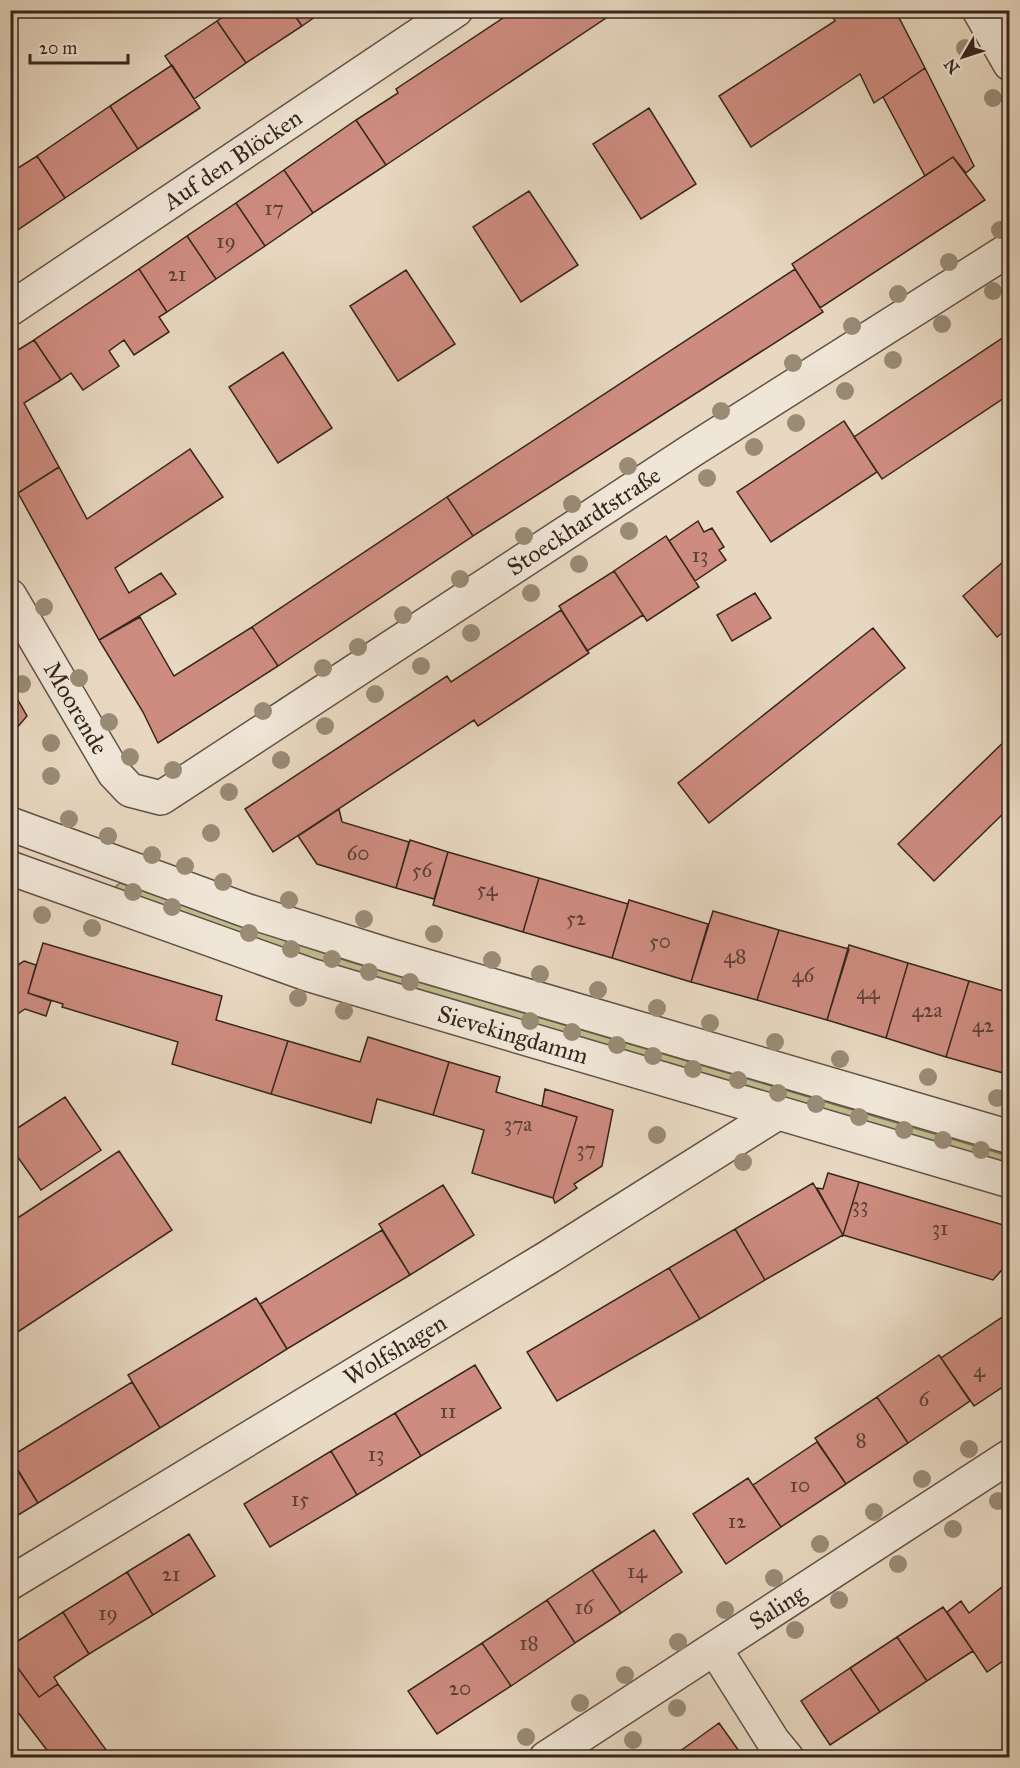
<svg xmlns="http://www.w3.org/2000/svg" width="1020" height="1768" font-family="'IM FELL Great Primer',serif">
<rect width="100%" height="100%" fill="#e8d8c1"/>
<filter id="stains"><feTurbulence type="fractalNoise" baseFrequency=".00333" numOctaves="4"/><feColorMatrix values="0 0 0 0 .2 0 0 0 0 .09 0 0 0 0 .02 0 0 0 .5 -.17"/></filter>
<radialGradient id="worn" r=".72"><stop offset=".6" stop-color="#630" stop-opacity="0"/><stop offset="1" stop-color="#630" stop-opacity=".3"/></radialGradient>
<path fill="#bdbc8e" stroke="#7a7156" stroke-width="1.5" d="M120,883L347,961L1009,1156V1164L299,956L113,889Z"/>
<path fill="#ce8c80" stroke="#36261d" stroke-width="1.5" d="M233,10H291L302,26L246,63L217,21Z
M291,10H325L302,26Z
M515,10H618L386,165L356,120L398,93L396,89Z
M829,10H895L925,68L874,103L860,74L751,147L719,96L835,21Z
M217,21L246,63L194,99L165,56Z
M172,65L200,108L138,149L110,106Z
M925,68L974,166L966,173L953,157L925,176L883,97Z
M110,106L138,149L65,198L37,156Z
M649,108L696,184L641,219L593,144Z
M356,120L386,165L313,213L284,170Z
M37,156L65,198L10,235V173Z
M953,157L985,200L820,308L792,264Z
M284,170L313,213L265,246L236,203Z
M529,191L578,265L521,302L473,227Z
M236,203L265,246L216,279L187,236Z
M187,236L216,279L167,312L139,269Z
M139,269L167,312L159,317L169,332L134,355L124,340L109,351L119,366L83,390L71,373L61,380L34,340Z
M795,269L823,312L473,536L447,497Z
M406,270L455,344L398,381L350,306Z
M1010,333V394L882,479L854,437Z
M34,340L61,380L24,403L59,467L18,493L10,479V355Z
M283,352L332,428L278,463L229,387Z
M844,421L877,472L771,542L737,492Z
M190,449L223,497L115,568L129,593L161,573L176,594L99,640L18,493L59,467L87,519Z
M447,497L473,536L278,666L252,627Z
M698,521L704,532L712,528L724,547L719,550L726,560L695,581L669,541Z
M666,536L699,587L647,621L614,571Z
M1010,556V627L997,637L963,596Z
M614,571L643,615L587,651L559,606Z
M755,593L771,618L732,641L717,615Z
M561,610L589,653L478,726L474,720L273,852L245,809L447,676L451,682Z
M140,617L174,676L252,627L278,666L158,743L143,712L99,640Z
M873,628L905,668L709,823L678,783Z
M10,686L27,716L10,736Z
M1010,736V807L934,881L898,844Z
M339,809L342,822L409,842L396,888L317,864L298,836Z
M410,840L448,852L434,899L396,888Z
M448,852L539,878L523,932L433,905Z
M539,878L628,904L612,958L523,932Z
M629,900L708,924L691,982L612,958Z
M713,911L779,930L757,1000L691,982Z
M779,930L849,949L827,1020L757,1000Z
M43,943L222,996L216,1020L288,1041L271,1094L172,1064L178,1042L62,1007L63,1004L28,993Z
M849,945L908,963L886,1038L827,1020Z
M24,961L36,965L28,993L51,1001L46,1016L25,1009L10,1019V970Z
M908,963L969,981L946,1057L886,1038Z
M969,981L1010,993V1075L946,1057Z
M368,1037L449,1062L433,1115L377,1099L371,1123L271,1094L288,1041L360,1062Z
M449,1062L500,1077L496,1092L577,1117L553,1198L472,1173L484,1130L433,1115Z
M545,1089L613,1110L602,1166L574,1184L577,1188L555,1203L553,1198L577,1117L542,1106Z
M65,1097L101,1150L41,1190L10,1146V1133Z
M119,1151L172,1230L10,1337V1223Z
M828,1173L859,1182L843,1235L817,1188L823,1189Z
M859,1182L1010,1227L1007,1264L993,1280L843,1235Z
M813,1183L843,1235L765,1280L735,1229Z
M443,1185L474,1235L410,1275L379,1224Z
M735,1229L765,1280L700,1319L669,1268Z
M382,1230L410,1275L287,1349L260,1304Z
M669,1268L700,1319L557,1401L527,1352Z
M256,1298L287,1349L160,1428L128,1375Z
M1010,1312V1382L974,1406L941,1358Z
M939,1355L970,1401L908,1443L877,1397Z
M475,1365L501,1408L421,1456L395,1413Z
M132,1382L160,1428L38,1503L10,1457Z
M877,1397L908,1443L846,1484L815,1438Z
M395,1413L421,1456L357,1495L331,1451Z
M817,1442L846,1484L781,1527L753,1485Z
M331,1451L357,1495L270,1547L244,1504Z
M10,1458L38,1503L10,1520Z
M748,1478L781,1527L726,1564L693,1514Z
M654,1530L682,1572L621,1613L592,1570Z
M189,1534L215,1576L153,1615L127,1572Z
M592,1570L621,1613L575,1643L547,1600Z
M127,1572L153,1615L89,1654L63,1612Z
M1010,1582V1598L1002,1587Z
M1002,1587L1010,1598V1656L987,1672L947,1612L961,1601L969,1613Z
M547,1600L575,1643L511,1686L482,1643Z
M943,1607L973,1651L927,1681L897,1637Z
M63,1612L89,1654L54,1677L58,1684L39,1697L15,1664L10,1667V1646Z
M897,1637L927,1681L880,1712L850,1668Z
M482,1643L511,1686L437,1734L408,1691Z
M15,1664L39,1697L58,1684L112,1758H53L10,1702V1667Z
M850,1668L880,1712L830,1745L801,1701Z
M719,1723L744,1758H670L690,1744Z"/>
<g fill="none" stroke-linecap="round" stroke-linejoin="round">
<g stroke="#625246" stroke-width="36">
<g id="minor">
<path d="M979,10L1010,64"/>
<path id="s1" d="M10,309L456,10"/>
<path id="s2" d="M10,596L114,773L130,790L161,798L694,449L1010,249"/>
<path d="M10,824L245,910L388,955L1010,1137"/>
<path id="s3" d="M10,868L310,975L1010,1181"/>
<path id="s4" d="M10,1583L547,1258L776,1114"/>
<path d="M715,1649L773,1741L787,1758"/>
<path id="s5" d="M546,1758L1010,1456"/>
</g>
</g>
<use href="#minor" stroke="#f0e6d7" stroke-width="33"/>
</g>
<g fill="#998b76">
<circle cx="965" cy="48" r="9"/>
<circle cx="993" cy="98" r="9"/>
<circle cx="1000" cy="230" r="9"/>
<circle cx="949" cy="262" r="9"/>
<circle cx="993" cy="291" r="9"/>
<circle cx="898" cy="294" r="9"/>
<circle cx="942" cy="324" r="9"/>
<circle cx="852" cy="326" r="9"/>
<circle cx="893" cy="360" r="9"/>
<circle cx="793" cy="363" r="9"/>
<circle cx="845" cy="391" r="9"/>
<circle cx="721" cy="411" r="9"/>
<circle cx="796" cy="423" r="9"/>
<circle cx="754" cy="447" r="9"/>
<circle cx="628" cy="466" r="9"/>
<circle cx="707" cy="478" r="9"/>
<circle cx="572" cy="504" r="9"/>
<circle cx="629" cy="531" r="9"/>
<circle cx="524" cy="536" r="9"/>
<circle cx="579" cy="564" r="9"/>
<circle cx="460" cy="579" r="9"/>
<circle cx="531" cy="593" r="9"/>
<circle cx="44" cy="607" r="9"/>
<circle cx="403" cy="615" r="9"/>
<circle cx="471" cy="633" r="9"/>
<circle cx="358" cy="647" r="9"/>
<circle cx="421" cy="666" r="9"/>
<circle cx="323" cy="668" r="9"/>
<circle cx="79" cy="678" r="9"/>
<circle cx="22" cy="684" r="9"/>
<circle cx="375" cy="694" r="9"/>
<circle cx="263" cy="711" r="9"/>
<circle cx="109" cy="722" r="9"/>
<circle cx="325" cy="726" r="9"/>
<circle cx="51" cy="743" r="9"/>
<circle cx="130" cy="757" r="9"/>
<circle cx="281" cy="760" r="9"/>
<circle cx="173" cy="770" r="9"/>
<circle cx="51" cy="776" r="9"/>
<circle cx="229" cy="792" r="9"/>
<circle cx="69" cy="819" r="9"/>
<circle cx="211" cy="833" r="9"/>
<circle cx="108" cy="836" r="9"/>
<circle cx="152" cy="855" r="9"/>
<circle cx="185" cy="866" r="9"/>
<circle cx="223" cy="882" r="9"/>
<circle cx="133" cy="892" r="9"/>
<circle cx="289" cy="900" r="9"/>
<circle cx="172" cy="907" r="9"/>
<circle cx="42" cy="915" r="9"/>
<circle cx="364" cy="919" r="9"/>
<circle cx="92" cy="928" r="9"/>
<circle cx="249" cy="933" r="9"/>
<circle cx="434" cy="934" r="9"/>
<circle cx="291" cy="949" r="9"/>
<circle cx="332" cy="959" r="9"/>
<circle cx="492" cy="960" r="9"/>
<circle cx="369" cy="972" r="9"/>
<circle cx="540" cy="974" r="9"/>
<circle cx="410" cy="982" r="9"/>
<circle cx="598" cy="990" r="9"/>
<circle cx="298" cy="998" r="9"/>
<circle cx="657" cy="1008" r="9"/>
<circle cx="344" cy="1011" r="9"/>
<circle cx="530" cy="1021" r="9"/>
<circle cx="710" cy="1023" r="9"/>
<circle cx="572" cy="1032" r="9"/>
<circle cx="775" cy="1042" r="9"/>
<circle cx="617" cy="1045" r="9"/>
<circle cx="653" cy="1056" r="9"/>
<circle cx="840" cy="1059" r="9"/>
<circle cx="693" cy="1069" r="9"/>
<circle cx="928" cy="1077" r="9"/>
<circle cx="738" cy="1080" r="9"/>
<circle cx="778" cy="1093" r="9"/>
<circle cx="997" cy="1098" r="9"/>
<circle cx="816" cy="1104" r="9"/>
<circle cx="859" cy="1117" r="9"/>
<circle cx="904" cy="1130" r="9"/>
<circle cx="657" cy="1135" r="9"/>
<circle cx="943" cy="1140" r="9"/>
<circle cx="981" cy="1150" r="9"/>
<circle cx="743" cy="1162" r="9"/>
<circle cx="969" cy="1449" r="9"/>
<circle cx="922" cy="1479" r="9"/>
<circle cx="998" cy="1501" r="9"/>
<circle cx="874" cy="1512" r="9"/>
<circle cx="953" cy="1529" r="9"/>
<circle cx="820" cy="1544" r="9"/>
<circle cx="898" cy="1564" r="9"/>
<circle cx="774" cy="1578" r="9"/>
<circle cx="839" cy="1600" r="9"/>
<circle cx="725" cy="1610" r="9"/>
<circle cx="795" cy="1630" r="9"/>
<circle cx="678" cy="1642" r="9"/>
<circle cx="625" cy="1675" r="9"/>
<circle cx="580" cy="1703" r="9"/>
<circle cx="677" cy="1708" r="9"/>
<circle cx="526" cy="1737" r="9"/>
<circle cx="633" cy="1740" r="9"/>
</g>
<g text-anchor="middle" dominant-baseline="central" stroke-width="6" stroke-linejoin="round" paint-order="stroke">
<g font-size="21" fill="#5c4036">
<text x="274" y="208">17</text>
<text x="226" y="241">19</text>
<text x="177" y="274">21</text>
<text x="700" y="555">13</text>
<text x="358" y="853">60</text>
<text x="422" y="870">56</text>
<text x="487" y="889">54</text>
<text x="576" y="918">52</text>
<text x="660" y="941">50</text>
<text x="735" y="956">48</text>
<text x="803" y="975">46</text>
<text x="868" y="992">44</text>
<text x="927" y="1010">42a</text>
<text x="983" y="1025">42</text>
<text x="518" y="1124">37a</text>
<text x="586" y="1149">37</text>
<text x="860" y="1205">33</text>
<text x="940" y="1228">31</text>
<text x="979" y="1370">4</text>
<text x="924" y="1399">6</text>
<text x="448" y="1411">11</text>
<text x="861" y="1440">8</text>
<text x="376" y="1454">13</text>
<text x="800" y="1485">10</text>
<text x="300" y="1499">15</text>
<text x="737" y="1521">12</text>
<text x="637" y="1571">14</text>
<text x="171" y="1574">21</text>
<text x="584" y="1607">16</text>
<text x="108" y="1613">19</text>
<text x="529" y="1643">18</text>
<text x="460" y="1688">20</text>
</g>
<g font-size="24" fill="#36261d" stroke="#f0e6d7">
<text stroke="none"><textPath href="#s1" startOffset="268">Auf den Blöcken</textPath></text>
<text stroke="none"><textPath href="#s2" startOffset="766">Stoeckhardtstraße</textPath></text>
<text stroke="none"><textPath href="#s2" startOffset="130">Moorende</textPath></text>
<text stroke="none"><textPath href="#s3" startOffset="530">Sievekingdamm</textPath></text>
<text stroke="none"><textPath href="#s4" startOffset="450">Wolfshagen</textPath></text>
<text stroke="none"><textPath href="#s5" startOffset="276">Saling</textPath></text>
</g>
</g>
<rect width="1020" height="1768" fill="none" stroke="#e8d8c1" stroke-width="36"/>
<rect x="12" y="12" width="996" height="1744" fill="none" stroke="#36261d" stroke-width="3"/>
<rect x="18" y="18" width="984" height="1732" fill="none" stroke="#36261d" stroke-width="1.5"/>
<g transform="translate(963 57) rotate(231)" stroke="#f0e6d7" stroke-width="4.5" paint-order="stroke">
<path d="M0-4.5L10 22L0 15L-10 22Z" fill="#36261d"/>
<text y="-9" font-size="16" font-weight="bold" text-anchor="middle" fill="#36261d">N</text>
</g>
<path d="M30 54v9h98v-9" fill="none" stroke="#36261d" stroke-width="3"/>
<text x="39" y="54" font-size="18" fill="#36261d" stroke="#f0e6d7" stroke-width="4.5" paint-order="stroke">20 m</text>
<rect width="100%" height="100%" filter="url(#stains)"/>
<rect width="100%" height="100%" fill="url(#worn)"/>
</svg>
